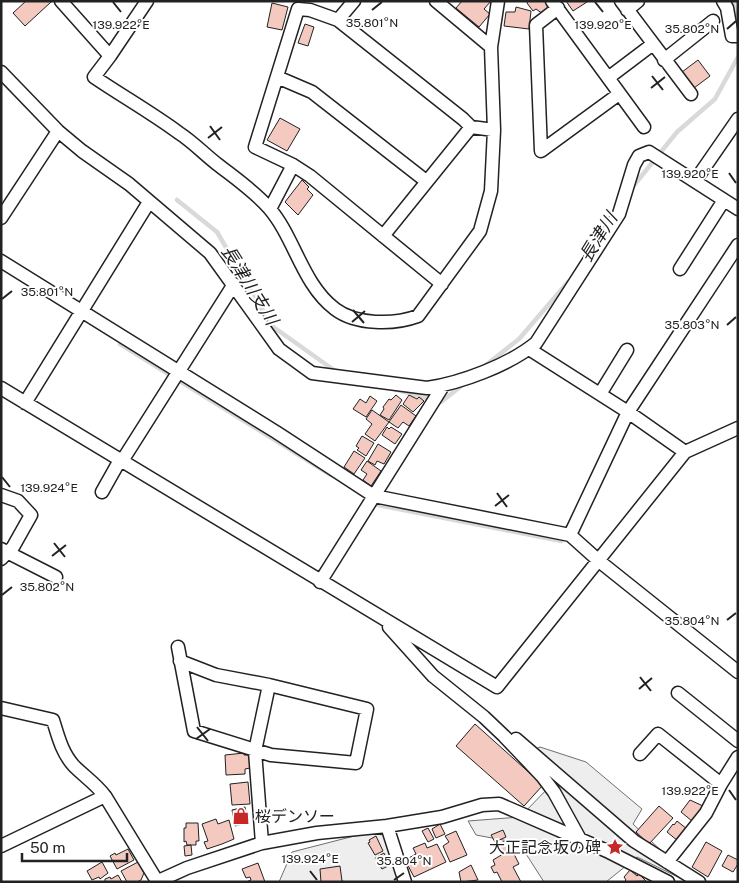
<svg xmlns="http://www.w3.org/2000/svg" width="739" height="883" font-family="'Public Sans','Noto Sans JP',sans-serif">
<rect width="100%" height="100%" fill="#fff"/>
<path fill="#eee" stroke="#6f6f6f" d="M540,747L586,762L642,809L633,824L686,874L682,879L637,857L606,882H544L519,843L476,835L468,821L520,817L553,783L531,751Z
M366,833L385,835L400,882H279L292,852Z"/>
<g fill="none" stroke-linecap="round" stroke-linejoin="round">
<path stroke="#d9d9d9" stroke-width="4.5" d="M733,1L738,31
M631,189L677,132L715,99L738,57
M177,200L217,232L272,326L338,373
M605,225L617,207
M120,344L331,475
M486,365L519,339L568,282
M394,389L441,402L465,383
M372,501L378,505L561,541"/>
</g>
<path fill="#f3c9c0" stroke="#222" d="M26,1H50L51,2L25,26L13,13Z
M462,1H491L484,9L490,14L479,27L456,8Z
M528,1H546L548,4V10L543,14L536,9L533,11L527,3Z
M566,1H586L587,2L573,11Z
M272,3L288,7L282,30L267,27Z
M516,7L531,11L529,29L504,26L506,12H515Z
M305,24L314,27L308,46L298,43Z
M698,60L710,76L694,88L682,72Z
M280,118L300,129L287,151L267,140Z
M302,180L309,187L307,189L313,195L298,215L285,202Z
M396,395L402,400L389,420L380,415L384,409L383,407L389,399L391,400Z
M409,395L417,399L419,397L424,401L413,412L403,404Z
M370,396L377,401L366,417L353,409L360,399L366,403Z
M401,405L416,416L409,426L403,422L398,428L389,422Z
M372,410L389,422L375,441L365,434L372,424L366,419Z
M387,427L389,429L391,427L402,434L395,444L382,435Z
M362,436L374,443L366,456L357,450L359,448L356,446Z
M378,444L391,452L384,464L377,461L375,465L368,461Z
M354,451L365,458L354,474L344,467Z
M367,461L381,471L371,486L363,480L367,474L361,470Z
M475,724L543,785L524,806L456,746Z
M244,753V755H249L250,768L245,769V774L226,775L225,755Z
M248,782L250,804L232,805L230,784Z
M690,800L703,806L697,814L698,815L692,821L681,812Z
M659,806L673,818L649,844L636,832Z
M245,807L248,823L235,826L232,810Z
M216,819L218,824L229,820L234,839L222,844L207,849L204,842L208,841L202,824Z
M677,821L687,829L678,841L667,832L673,824L674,825Z
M186,823H198L199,841H196V845H187L186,841L184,842V828H186Z
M440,824L445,834L436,838L432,829Z
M428,828L434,839L428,842L422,831Z
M503,830L506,837L495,842L491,835Z
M456,831L467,855L450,862L443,846L449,842L445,836Z
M376,836L383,851L375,855L368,843L370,842L369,840Z
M507,840L519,864L513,867L521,882H502L497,872L494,873L491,867L495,865L493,860L503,854L499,844Z
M706,842L722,851L708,877L692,867Z
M425,843L427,848L437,844L446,862L414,877L405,860L416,854L413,848Z
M191,845L192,855L185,856L184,846Z
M128,849L134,860L117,869L110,856L115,853L116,855Z
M384,853L390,865L382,869L375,858Z
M728,855L738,860V864L733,872L722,866Z
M102,862L108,873L100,879L99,877L92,880L87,871Z
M138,862L144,873L141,880L137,882H127L121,871Z
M258,863L265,882H246L251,880L250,877L246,878L242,869Z
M471,865L478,880L461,882L459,872Z
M340,866L342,881L346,882H321L320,869Z
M630,870L637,876L639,874L646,881L624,882L626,880L624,877Z
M118,875L122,882H105V879L110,877L111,879Z"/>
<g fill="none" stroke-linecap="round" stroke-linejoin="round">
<g stroke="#222" stroke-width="15">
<path id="minor" d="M61,1L110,56
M147,1L110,56L94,77C122,96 152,113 179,133C193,142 204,154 217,164C235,178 254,191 269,208C295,238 302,284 335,309C356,325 394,325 418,316L480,231L491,191L494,130L491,47L498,1
M354,1L338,20L463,119L471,127L494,130
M436,1L491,47
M552,1L644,127
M621,1L691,94
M723,1L727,8L732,36H738
M558,8L536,25L541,151L619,94
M627,10L638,1
M338,20L310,10L298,9L255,147L293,165L310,176L442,284
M664,60L713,21
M1,72L58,131L82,151L129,184L210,253L279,349L312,373L427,388C461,383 509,365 536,343L619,214L634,165L639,156L649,152L738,209
M277,77L312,92L426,181
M608,78L653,44
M695,181L738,119
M270,209L293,165
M1,218L58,131
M383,236L471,127
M1,261L276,432L374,496L570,535L599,561L738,672
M680,269L724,200
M529,349L628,412L685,452
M1,388L497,687L685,452L738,428
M600,394L627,350
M25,403L149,202
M122,461L234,284
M102,492L120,460
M1,495L18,501L31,515L13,547L1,559
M570,535L628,412L738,245
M1,549L56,577
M320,582L443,386
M389,627L433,676L484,717L504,736L542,776L554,792L581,841
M178,647L194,731L271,755L356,763L367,709L269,685L216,675L180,661
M678,693L738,741
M1,708L53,720C58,736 62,753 74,766C84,776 96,784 105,796L157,881
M516,739L634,841L699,882
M640,754L658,734L721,784
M387,826L405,882
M262,843L255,751L269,685
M1,846L105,796
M667,862L706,813L721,784L738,757
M156,882L187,868L262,843L317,833L387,826L442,817L482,805L499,804L607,851L668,882"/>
</g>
<use href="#minor" stroke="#fff" stroke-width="12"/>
</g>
<path fill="none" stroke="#222" stroke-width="2" d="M113,2L121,12M595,2L603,12M372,10L382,2M727,29L736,21M652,76L663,90M651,88L665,77M210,126L220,140M208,138L222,127M729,173L736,183M2,299L12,291M353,310L364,323M352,322L365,311M727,325L736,317M2,477L10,487M497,493L507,507M495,506L509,495M54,543L65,557M52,556L66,545M2,595L12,587M727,620L736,613M640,677L651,691M639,689L652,678M197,727L208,741M196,739L210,729M729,790L736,800M310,871L317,880M394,880L404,873"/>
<defs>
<g id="shop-bare" transform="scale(1.35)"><path d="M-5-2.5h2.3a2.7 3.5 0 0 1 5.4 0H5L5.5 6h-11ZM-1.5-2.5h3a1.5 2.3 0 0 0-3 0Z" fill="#c62828" stroke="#fff" stroke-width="2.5" paint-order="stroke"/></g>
<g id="sight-bare" transform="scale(1.35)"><path d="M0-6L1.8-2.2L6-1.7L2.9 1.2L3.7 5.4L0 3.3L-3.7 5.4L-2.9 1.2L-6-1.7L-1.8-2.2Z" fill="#c62828" stroke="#fff" stroke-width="2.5" paint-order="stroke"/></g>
</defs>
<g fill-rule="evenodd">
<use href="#shop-bare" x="241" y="816"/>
<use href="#sight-bare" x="615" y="847"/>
</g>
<g text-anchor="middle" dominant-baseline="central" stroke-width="4" stroke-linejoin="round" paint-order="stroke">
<g font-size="16" fill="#222" stroke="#fff" text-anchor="start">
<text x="255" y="816">桜デンソー</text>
<text x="601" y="847" text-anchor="end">大正記念坂の碑</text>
</g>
<g font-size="18" font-style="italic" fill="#222" stroke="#fff">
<text transform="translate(598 237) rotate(-58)">長津川</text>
<text transform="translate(250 285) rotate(58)">長津川支川</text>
</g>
</g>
<g font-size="12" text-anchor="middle" fill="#222" stroke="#fff" stroke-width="4" stroke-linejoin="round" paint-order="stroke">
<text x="372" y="27">35.801°N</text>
<text x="121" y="29">139.922°E</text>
<text x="603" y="29">139.920°E</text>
<text x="692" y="33">35.802°N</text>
<text x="690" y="178">139.920°E</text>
<text x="47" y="296">35.801°N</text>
<text x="692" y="329">35.803°N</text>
<text x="49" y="492">139.924°E</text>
<text x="47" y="591">35.802°N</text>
<text x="692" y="625">35.804°N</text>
<text x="690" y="795">139.922°E</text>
<text x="310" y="863">139.924°E</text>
<text x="404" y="865">35.804°N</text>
</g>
<rect width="739" height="883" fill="none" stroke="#222222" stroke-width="5"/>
<path d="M22 853v8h105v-8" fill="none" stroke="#222222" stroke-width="2.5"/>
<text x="30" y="853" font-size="15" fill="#222222" stroke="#ffffff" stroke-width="4" paint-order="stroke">50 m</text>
</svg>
